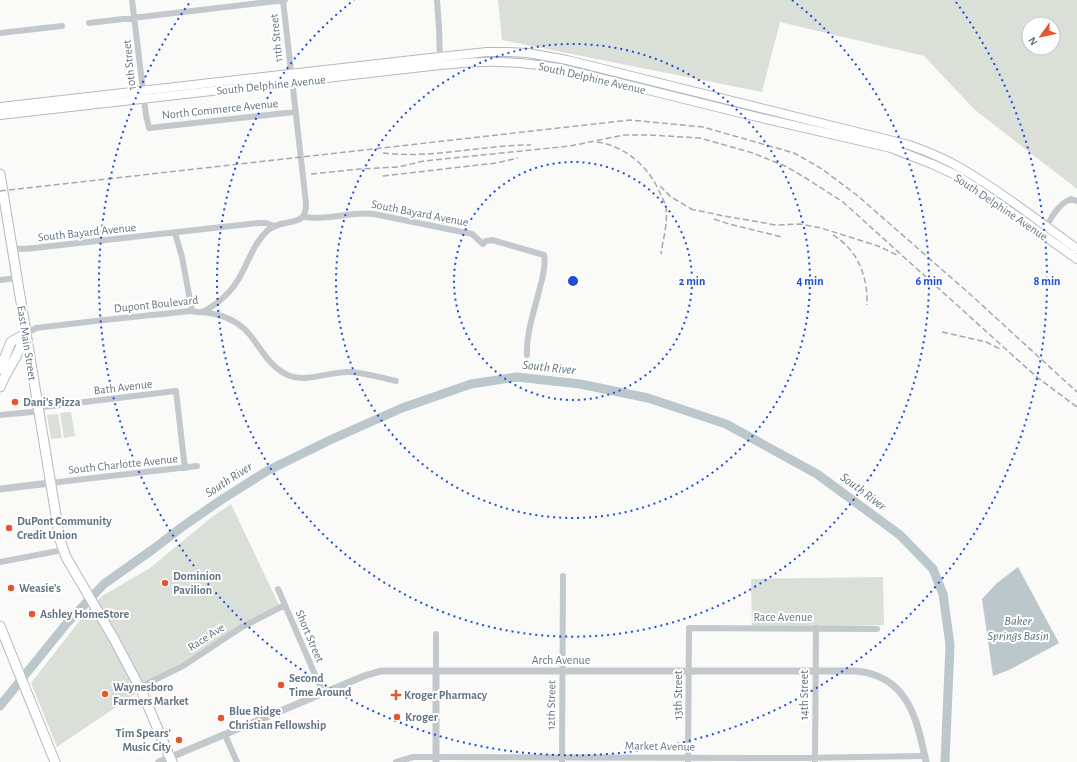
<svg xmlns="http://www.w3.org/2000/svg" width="1077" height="762" font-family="'Alegreya Sans',sans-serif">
<rect width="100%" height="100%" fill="#fafaf8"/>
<path fill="#dadfd7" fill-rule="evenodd" d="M498,0H1077V189L975,110L924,56L780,22L762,92L502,40ZM1029,24H1053V48H1029Z
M71,412L75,436L64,438L60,413Z
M58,414L62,438L51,439L47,415Z
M231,504L279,605L145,685L134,695L57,747L31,683L88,610L102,596L150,568L212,517Z
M883,577L884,625L752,628L751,579Z"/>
<path fill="#bbc7cb" d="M1018,567L1059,643L1009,670L993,676L982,599L997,583Z"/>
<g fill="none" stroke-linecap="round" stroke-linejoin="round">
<path stroke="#bbc7cb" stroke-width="9" d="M0,706L67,623L104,584L152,550L182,527L221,500L267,471L330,440L402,408L471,384L517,377L580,384L648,398L726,424L817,474L900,535L933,569L943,594L950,645L945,762"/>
<g stroke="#b3babf" stroke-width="10">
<path id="secondary" d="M0,107L439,57L487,52H507L528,53L567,60L909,145C926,151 943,158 959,167C1000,191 1039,221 1077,249
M0,115L440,65C454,64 467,62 481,62C507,61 533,64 559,68L749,115L891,148L932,164L958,176L984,193L1077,259"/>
</g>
<g stroke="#b5babe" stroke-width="11">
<path id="primary" d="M0,174L60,540L66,557L114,639L142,692L172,762
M0,369L11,342L25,334
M0,387C7,369 19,356 24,337
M0,626L55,762"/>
</g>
<path stroke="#c3c8cc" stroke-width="6" d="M132,0L146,115L149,128L295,112
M437,0L439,28L440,60
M89,23L285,0
M0,33L62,26
M304,217C328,221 350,211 374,214L472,234L483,244L486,241L492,240L544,255C546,266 543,277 540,287C535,309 526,332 527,355
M175,233L182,257L192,311
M1042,234C1049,222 1057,204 1071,199L1077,201
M13,248L22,249L34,248L259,223H266L274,226
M0,280L17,278
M202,312C221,314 238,320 250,335C262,350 271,369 290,376C306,382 330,372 348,372C364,372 381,378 396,381
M25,334L36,328C78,323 120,318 163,314C172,313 181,312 190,311C193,311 198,313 202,312C208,310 220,301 225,296C246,277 248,249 267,231C283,216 307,230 306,203L283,0
M0,415L32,412L43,407L176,391L184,461L186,468
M50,483L197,466
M0,562L63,550
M278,589L323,693
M436,634V671
M140,687L183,666L242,627L285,605
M225,735L237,762
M396,762L413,757H436L799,758L924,756
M562,762L563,576
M688,762L689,628L877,629
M815,762L816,628"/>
<path stroke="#c3c8cc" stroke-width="7" d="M0,489L50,483
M159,762L364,676L381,671H855C908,675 917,719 926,762
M436,762V671"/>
<use href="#secondary" stroke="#fff" stroke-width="8"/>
<use href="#primary" stroke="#fff" stroke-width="9"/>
<path stroke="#a2aab0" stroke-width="1.5" stroke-dasharray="6 3" stroke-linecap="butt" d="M597,142C625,146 648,166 659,191C662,197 665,202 666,208C668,223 663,239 661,254
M383,153C433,159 481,145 531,145
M311,174L360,169L398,167L424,161L570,146L624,135H649L700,138L753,153L765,158L785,166L804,177L843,202L1020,362L1038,378L1077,407
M383,176L496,163L518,158
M660,186L671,197L695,211
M0,191L630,120L703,127L794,153L822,169L858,196L971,295L1077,392
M690,209L724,216L776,225L800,224L821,228L878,246L897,255
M714,219L729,224L782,237
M833,235C858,250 868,277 867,305
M942,332L986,342L1002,350"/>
</g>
<g fill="none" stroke="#1d4ed8" stroke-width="2" stroke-dasharray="2 4">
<circle cx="573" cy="281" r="119"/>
<circle cx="573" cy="281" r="237"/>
<path d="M792 0A356 356 0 1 1 354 0"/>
<path d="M956 2A474 474 0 1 1 190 2"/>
</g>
<g fill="#e4572e" stroke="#fff" stroke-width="1.5">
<circle cx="15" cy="402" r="4"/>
<circle cx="9" cy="528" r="4"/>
<circle cx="165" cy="583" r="4"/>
<circle cx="11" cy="588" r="4"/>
<circle cx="32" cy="614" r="4"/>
<circle cx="281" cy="685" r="4"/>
<circle cx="105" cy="694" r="4"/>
<path d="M394 689h4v4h4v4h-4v4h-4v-4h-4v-4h4z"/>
<circle cx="397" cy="717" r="4"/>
<circle cx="221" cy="718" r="4"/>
<circle cx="179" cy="740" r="4"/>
</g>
<g text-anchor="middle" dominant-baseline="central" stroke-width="4" stroke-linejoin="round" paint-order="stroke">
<g font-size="12" fill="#657683" stroke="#fff">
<text transform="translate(276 38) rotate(-96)">11th Street</text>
<text transform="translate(129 65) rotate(-96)">10th Street</text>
<text transform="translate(592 78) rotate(13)">South Delphine Avenue</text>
<text transform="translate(271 85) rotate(-6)">South Delphine Avenue</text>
<text transform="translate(220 109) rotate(-6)">North Commerce Avenue</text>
<text transform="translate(1001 207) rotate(34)">South Delphine Avenue</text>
<text transform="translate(420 213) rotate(11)">South Bayard Avenue</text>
<text transform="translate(87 232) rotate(-6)">South Bayard Avenue</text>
<text transform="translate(156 304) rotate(-6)">Dupont Boulevard</text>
<text transform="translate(27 343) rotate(81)">East Main Street</text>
<text transform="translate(123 387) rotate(-7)">Bath Avenue</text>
<text transform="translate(123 464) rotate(-6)">South Charlotte Avenue</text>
<text x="783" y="617">Race Avenue</text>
<text transform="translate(310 636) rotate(67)">Short Street</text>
<text transform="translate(206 637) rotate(-33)">Race Ave</text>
<text x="561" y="660">Arch Avenue</text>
<text transform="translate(678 695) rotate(-90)">13th Street</text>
<text transform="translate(804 695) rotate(-90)">14th Street</text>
<text transform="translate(551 705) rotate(-89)">12th Street</text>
<text transform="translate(660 746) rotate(1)">Market Avenue</text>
</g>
<g font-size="12" font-weight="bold" fill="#657683" stroke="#fff" text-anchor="start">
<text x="23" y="402">Dani's Pizza</text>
<text x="17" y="521">DuPont Community<tspan x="17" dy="14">Credit Union</tspan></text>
<text x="173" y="576">Dominion<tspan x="173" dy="14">Pavilion</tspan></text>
<text x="19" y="588">Weasie's</text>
<text x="40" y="614">Ashley HomeStore</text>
<text x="289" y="678">Second<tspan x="289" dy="14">Time Around</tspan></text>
<text x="113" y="687">Waynesboro<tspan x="113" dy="14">Farmers Market</tspan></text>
<text x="404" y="695">Kroger Pharmacy</text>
<text x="229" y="711">Blue Ridge<tspan x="229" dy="14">Christian Fellowship</tspan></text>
<text x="405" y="717">Kroger</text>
<text x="171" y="733" text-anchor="end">Tim Spears'<tspan x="171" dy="14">Music City</tspan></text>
</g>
<g font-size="13" font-style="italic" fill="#60757c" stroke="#fff">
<text transform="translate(549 368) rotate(6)">South River</text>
<text transform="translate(229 480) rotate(-33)">South River</text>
<text transform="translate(863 492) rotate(37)">South River</text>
<text x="1018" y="621">Baker<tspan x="1018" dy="15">Springs Basin</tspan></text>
</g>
</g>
<circle cx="573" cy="281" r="6" fill="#1d4ed8" stroke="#fff" stroke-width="2"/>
<g font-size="12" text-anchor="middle" font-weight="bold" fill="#1d4ed8" stroke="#fff" stroke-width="4" stroke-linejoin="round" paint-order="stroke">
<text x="692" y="285">2 min</text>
<text x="810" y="285">4 min</text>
<text x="929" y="285">6 min</text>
<text x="1047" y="285">8 min</text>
</g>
<g transform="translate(1041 36) rotate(237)"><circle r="19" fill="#ffffff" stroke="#c1c8cd"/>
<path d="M0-3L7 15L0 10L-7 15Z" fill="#e4572e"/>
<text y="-6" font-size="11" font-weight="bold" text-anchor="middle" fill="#657683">N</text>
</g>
</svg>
